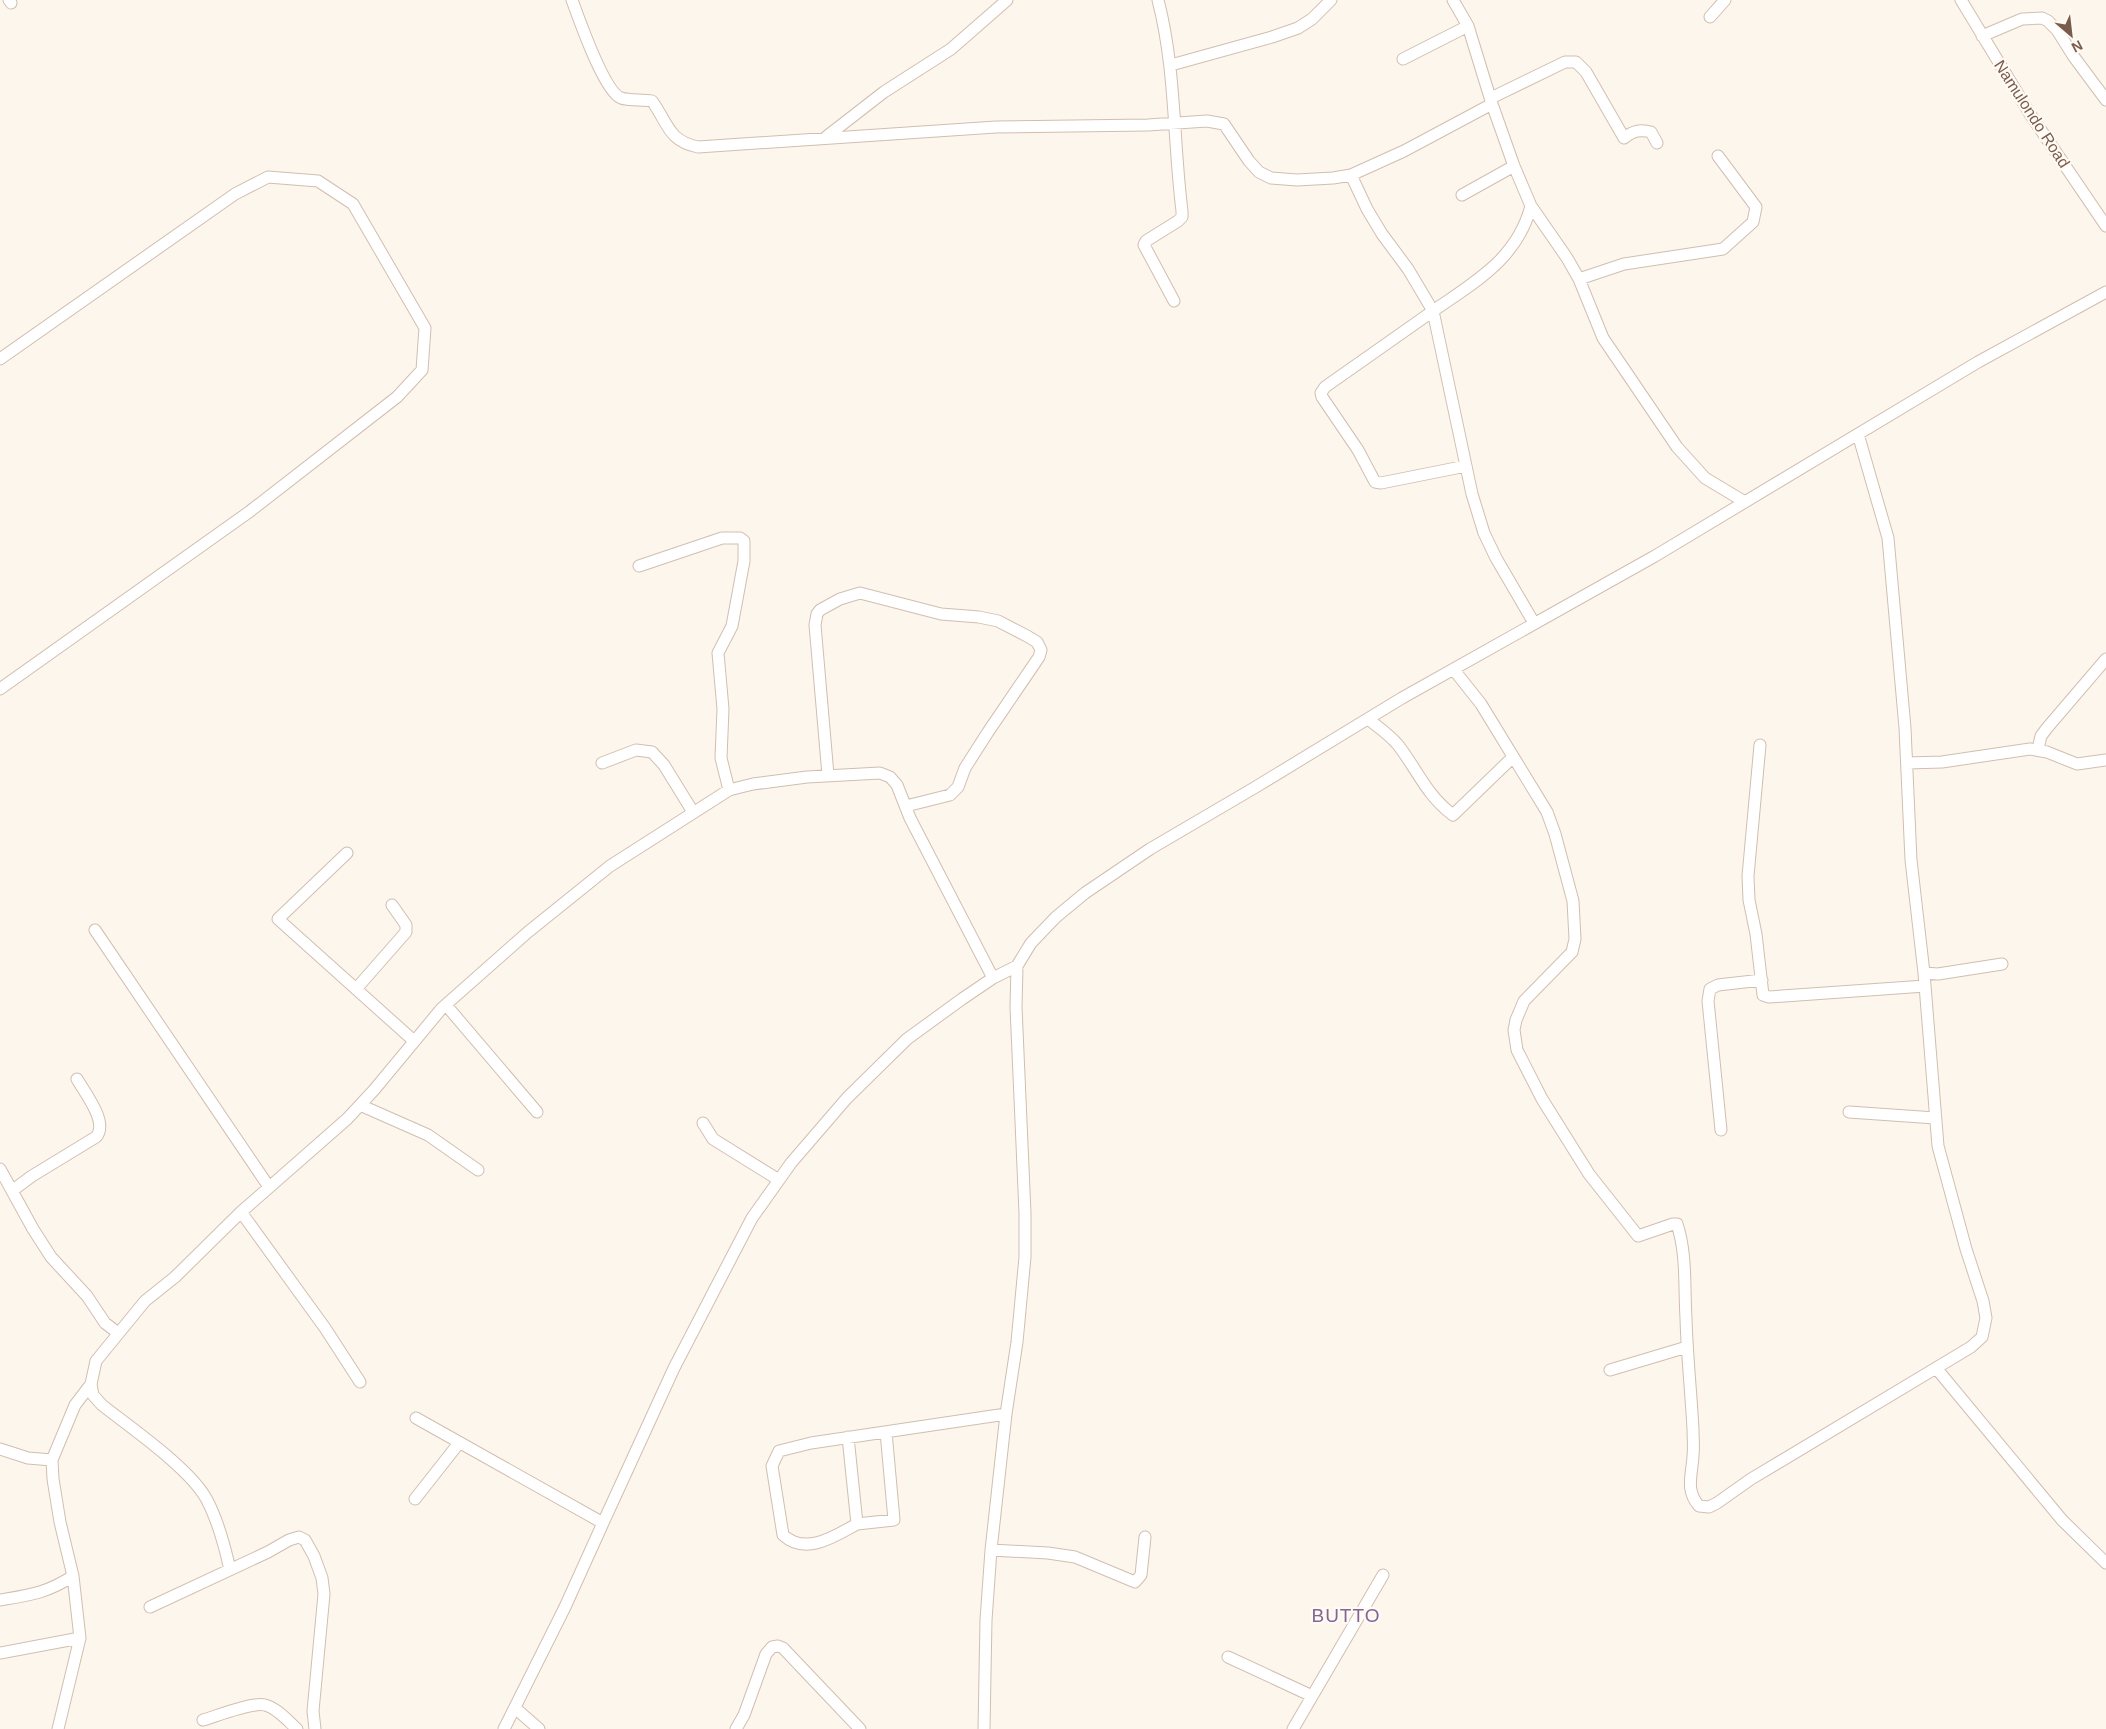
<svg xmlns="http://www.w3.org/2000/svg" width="2106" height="1729" font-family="Helvetica,sans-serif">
<rect width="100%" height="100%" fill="#fdf6ec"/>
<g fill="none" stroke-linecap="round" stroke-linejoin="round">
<g stroke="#d1beb0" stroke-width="13">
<path id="minor" d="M9,0L11,3
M572,0C579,19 604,91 621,98C630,101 642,99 652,101C668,123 668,141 698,147L996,127L1148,125L1207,121L1224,124L1249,161L1259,172L1271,178L1297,180L1333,178L1351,175L1404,151L1492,104
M1158,0C1176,69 1173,140 1182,211V217L1178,221L1146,241L1144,245L1174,301
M1453,0L1468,26L1492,104L1514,166L1531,206C1517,259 1476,281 1433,311L1472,494L1484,533L1496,558L1534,623
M1961,0L2030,114L2106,226
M1710,17L1725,0
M1982,36L2022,19L2042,18L2048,21L2057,30L2074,57L2106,100
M1403,59L1468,26
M1171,65L1272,37L1298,28L1312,19L1331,0
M1491,98L1565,62H1576L1586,72L1624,138C1633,131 1640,129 1651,132L1657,143
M826,137L884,92L951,49L1007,0
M1351,175L1367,209L1382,234L1408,269L1433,311L1325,387L1321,393L1322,397L1358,450L1375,482L1381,483L1466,466
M1462,195L1514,166
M1531,206L1567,258L1579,279L1603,338L1677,447L1705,478L1745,502
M1579,279L1624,264L1723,249L1753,222L1756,207L1718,156
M0,359L235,194L268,177L318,181L353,204L425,328L422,370L397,397L249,512L0,689
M639,566L722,538H740L744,541V561L732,626L718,653L723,709L721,758L729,790
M1454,670L1481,704L1547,812L1555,834L1573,901L1575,939L1572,952L1524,1001L1516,1020L1514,1030L1517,1050L1542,1099L1589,1174L1638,1236L1673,1224H1677C1687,1254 1684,1287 1686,1318C1687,1355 1691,1392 1693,1429C1693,1438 1694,1447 1693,1456C1692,1475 1685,1490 1699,1506L1709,1507L1717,1503L1751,1479L1971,1347L1982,1337L1986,1318L1983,1301L1966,1249L1938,1146L1924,973L1911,860L1905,728L1888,538L1858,434
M1368,719C1378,727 1390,735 1398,745C1417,769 1426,795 1453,815L1513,757
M1760,745L1748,876L1749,900L1756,934L1763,995L1769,997L1925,986
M2038,749L2041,736L2047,728L2106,659
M602,763L636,750L652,752L664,765L693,812
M1907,763L1942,762L2030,749L2047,752L2077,764L2106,760
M828,775L815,625L817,614L820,610L840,599L860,593L941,614L979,617L998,621L1027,636L1037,642L1041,650L1039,657L988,732L965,768L958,787L950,795L906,806
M347,853L278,919L414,1041
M95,930L269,1187
M1924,973L1938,974L2002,964
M356,989L406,932V925L392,905
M446,1005L537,1112
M360,1105L428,1135L478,1170
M1849,1112L1935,1118
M703,1123L713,1139L779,1180
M1721,1130L1708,1001L1710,989L1718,985L1762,980
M0,1169L33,1229L51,1257L87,1296L105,1323L118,1333
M13,1190L32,1176L96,1137C109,1123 85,1093 77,1079
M241,1212L325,1328L360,1382
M1936,1368L2062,1520L2106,1563
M1610,1370L1687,1347
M416,1418L603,1523L565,1607L504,1729
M848,1437L857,1524L894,1520L886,1432
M0,1449L28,1458L52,1460L53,1479L60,1522L73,1576L80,1638L58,1729
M52,1460L75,1405L91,1384
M415,1499L459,1443
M603,1523L674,1368L715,1289L752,1218L791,1163L847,1098L907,1039L962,999L993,978L1017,966
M857,1524C835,1536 806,1556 783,1535L772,1466L779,1451L811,1443L1006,1414
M991,1550L1048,1553L1075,1557L1135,1582L1141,1575L1145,1537
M230,1570C225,1547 218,1521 207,1500C191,1469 131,1428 102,1405L93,1395L91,1384L96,1361L145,1301L175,1277L241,1212L347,1119L374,1090L442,1008L528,932L610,866L729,790L753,784L807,777L880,773L890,777L897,785L910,818L993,978
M0,1600C30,1595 47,1593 73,1576
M150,1607L268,1552L289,1540L299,1537L305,1540L314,1556L322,1578L324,1594L313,1711L315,1729
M0,1653L80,1638
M1228,1657L1312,1696
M515,1708L539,1729
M203,1720C217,1716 251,1702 265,1705C277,1708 288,1721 297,1729
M736,1729L744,1715L766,1654L772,1647L778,1646L783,1648L860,1729
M984,1729L986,1620L991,1550L1006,1414L1017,1342L1025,1257V1213L1016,1007L1017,966L1031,943L1056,917L1085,893L1150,849L1254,788L1402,698L1655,556L1978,362L2106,292
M1293,1729L1383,1575"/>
</g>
<use href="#minor" stroke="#fff" stroke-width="11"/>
</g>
<g text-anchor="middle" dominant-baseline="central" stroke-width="4.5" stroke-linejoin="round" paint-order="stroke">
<g font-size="16" fill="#7a5c4d" stroke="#fffaf3">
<text transform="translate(2032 114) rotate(57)">Namulondo Road</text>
</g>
<g font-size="19" letter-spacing="1" fill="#846695" stroke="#fffaf3">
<text x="1346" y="1615">BUTTO</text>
</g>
</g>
<g transform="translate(2071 35) rotate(152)" stroke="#fffaf3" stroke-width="4" paint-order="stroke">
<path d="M0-4L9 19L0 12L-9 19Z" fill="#7a5c4d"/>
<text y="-8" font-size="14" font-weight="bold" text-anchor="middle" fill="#7a5c4d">N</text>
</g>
</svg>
